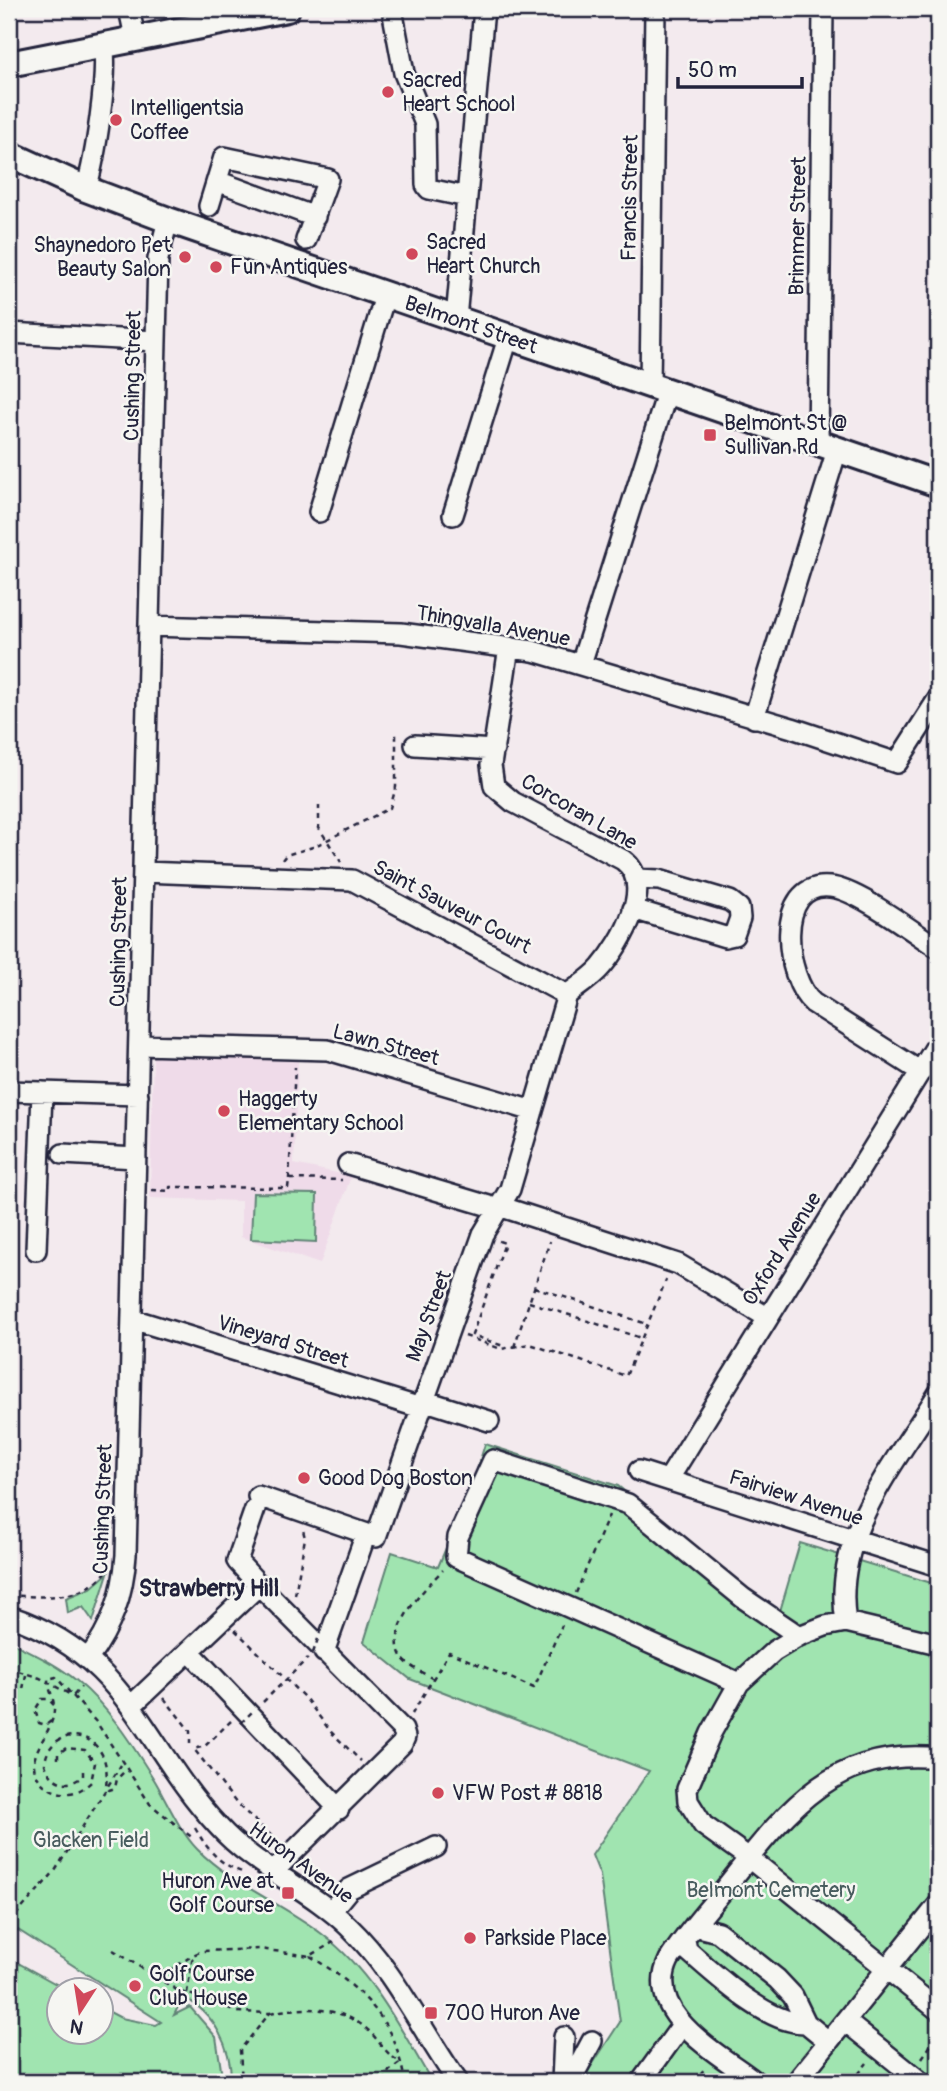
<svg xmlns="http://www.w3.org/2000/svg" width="947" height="2091" font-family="Pangolin,sans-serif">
<rect width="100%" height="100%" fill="#f3eaee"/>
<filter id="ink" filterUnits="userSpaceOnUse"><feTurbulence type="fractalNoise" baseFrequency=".0143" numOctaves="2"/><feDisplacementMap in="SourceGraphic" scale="14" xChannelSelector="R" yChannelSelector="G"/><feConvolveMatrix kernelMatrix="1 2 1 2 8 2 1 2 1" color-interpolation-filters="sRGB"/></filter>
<g filter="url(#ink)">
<path fill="#efdbe9" d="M153,1056L298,1059L294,1164L351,1176L320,1264L241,1237V1201L150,1198Z"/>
<path fill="#a0e4b0" stroke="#618376" stroke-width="2" d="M253,1193L317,1194L316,1242L251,1239Z
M485,1444L618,1486L755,1598L780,1611L800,1543L938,1585V2082H581L620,2022L600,1875L592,1855L649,1771L410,1679L364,1642L392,1552L438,1567L472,1486Z
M108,1573L93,1621L83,1607L68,1613L66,1598L91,1588Z
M9,1641C32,1653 57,1664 77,1681C109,1707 133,1746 155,1781C168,1803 179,1830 197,1849C232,1885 281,1902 322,1934C372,1972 401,2029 432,2082H231C232,2048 214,2012 183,1997L174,2015L190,2007L216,2037L223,2082H9V1958L65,1989L60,1990V2032H102V2008L121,2018L156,2025L161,2022L18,1930L9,1937Z"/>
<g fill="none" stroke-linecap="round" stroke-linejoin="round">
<g stroke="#22223b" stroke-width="24">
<path id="minor" d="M129,9L135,37
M392,9L404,73L425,124L426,185L429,189L467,197
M217,181L315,217
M86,189C95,160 109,73 103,44
M209,206L224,157L328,179L306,240
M456,319L484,9
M9,333L156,341
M650,387L655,9
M818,443L823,9
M319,512L385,296
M453,515L508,338
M149,626L401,633L533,651L792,728L897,763L938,699
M509,647L491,765L494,786L513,802L623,860C656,884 622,943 601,967C592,978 578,986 567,995
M581,664L667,393
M754,718L837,450
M415,745L494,750
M143,872L352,880L567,995
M633,909L725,937L734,935L740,918L739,908L730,901L659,880L637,879
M139,1045L328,1050L533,1111
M921,1072L813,1003C785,979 773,881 830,887C857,889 913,932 938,948
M9,1091L138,1095
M63,1154L136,1158
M348,1164L499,1209
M502,1207L678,1264L767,1317
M36,1250L42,1092
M132,1319L421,1408
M423,1400L489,1421
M639,1471L938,1566
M668,1480L938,1043
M258,1496L376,1537L483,1234L510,1189L567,995
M255,1509L237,1561L259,1585
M9,1616C129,1656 142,1745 218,1826C255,1867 308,1888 348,1926C395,1971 421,2030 458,2082
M846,1622C831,1536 896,1463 938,1394
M938,1644L846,1622L825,1626L799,1636L774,1651L739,1683L711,1733L687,1789L688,1801L703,1825L749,1858L938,2010
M189,1651L339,1809
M324,1652L362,1545
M88,1659C112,1626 123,1596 126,1555L158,259L168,220
M739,1683L456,1557L458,1537L493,1460L628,1504L743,1598L799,1636
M132,1705L259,1585L403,1730L405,1737L402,1744L274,1871
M331,1911L349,1889L436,1847
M694,1926L718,1932L777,1979L793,1996L806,2023L828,2041
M685,1940L687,1950C716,1975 768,2025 806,2023
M845,2021L921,2082
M562,2082L564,2037
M570,2082L592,2041
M641,2082L682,2025
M756,2082C722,2055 642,2015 669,1960C686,1933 709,1909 729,1883C787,1810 834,1747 938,1758
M796,2082L938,1905"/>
</g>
<g stroke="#22223b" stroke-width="30">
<path id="major" d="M9,64L287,9
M9,154L86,189L168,220L938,484"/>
</g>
<path stroke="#22223b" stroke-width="2.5" stroke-dasharray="5 5" stroke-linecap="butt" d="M319,805V828L341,862
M282,860L286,855L313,847L390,808L396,787V733
M289,1179L295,1067
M152,1190L170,1191V1187L288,1188L289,1179L342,1180
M499,1241L505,1243L472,1335L506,1347
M534,1287L647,1324
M529,1302L641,1338
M465,1336L501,1349L530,1344L626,1376L666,1280
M514,1347L550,1241
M576,1593L609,1515
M9,1595C42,1597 82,1602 106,1572
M295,1595L305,1538L303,1530
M235,1630L306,1699L331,1732L361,1761
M9,1668L40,1678L73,1696L97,1723L150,1804L194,1839
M433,1679C424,1673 407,1666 401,1656C386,1627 425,1588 443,1570
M23,1689L26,1675
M164,1698L190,1731V1749
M263,1702L308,1658
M412,1714L449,1652L534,1688L562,1625
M51,1721L46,1725L39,1723L35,1710L42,1699H48L54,1705
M231,1721L205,1746L194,1749L237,1804L277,1841
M58,1759V1754L66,1748L85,1750L95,1763L91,1782C85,1788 77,1793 68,1793C59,1794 50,1790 43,1784C18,1758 53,1737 54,1710C55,1699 48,1689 48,1679L56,1677L73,1696L81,1687
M83,1771V1776C68,1789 51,1783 45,1764C48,1722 114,1726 106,1786L109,1790L115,1788L117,1779L125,1771
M195,1828C207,1849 219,1864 242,1872
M9,1923L55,1871L121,1765
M113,1950L180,1992L212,2000L237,2012L270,2013L240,2050L242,2082
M310,1956C364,1990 394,2018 405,2082
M149,1972L169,1971L193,1955
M187,1993L193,1955L202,1951L260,1949L310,1956L337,1940
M270,2013C303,2006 344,2006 370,2032C381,2043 387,2056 401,2062
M922,2058L938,2035
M384,2082L389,2071L401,2062
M694,2082L705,2068
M852,2082L867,2063"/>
<use href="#minor" stroke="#f6f6f2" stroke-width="19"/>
<use href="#major" stroke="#f6f6f2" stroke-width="24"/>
<path stroke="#22223b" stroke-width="2.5" stroke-dasharray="5 5" stroke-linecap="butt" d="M313,1653L320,1633
M241,1723L255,1709"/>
</g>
</g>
<g fill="#d1495b" stroke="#f6f6f2" stroke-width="2.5">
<circle cx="388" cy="92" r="7"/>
<circle cx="116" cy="120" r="7"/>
<circle cx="412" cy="254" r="7"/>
<circle cx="185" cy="257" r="7"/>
<circle cx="216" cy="267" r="7"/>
<rect x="703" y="428" width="14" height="14" rx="3.5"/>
<circle cx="224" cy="1111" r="7"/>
<circle cx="304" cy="1478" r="7"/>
<circle cx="438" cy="1793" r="7"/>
<rect x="281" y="1886" width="14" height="14" rx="3.5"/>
<circle cx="470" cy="1938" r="7"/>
<circle cx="135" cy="1986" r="7"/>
<rect x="424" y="2006" width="14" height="14" rx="3.5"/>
</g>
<g text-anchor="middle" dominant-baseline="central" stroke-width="5" stroke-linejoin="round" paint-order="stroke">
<g font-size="21" fill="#22223b" stroke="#f6f6f2" text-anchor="start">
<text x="402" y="80">Sacred<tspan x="402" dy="24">Heart School</tspan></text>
<text x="130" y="108">Intelligentsia<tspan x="130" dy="24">Coffee</tspan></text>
<text x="426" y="242">Sacred<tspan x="426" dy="24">Heart Church</tspan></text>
<text x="171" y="245" text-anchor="end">Shaynedoro Pet<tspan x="171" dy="24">Beauty Salon</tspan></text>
<text x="230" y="267">Fun Antiques</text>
<text x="724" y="423">Belmont St @<tspan x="724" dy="24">Sullivan Rd</tspan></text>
<text x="238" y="1099">Haggerty<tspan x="238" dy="24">Elementary School</tspan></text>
<text x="318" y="1478">Good Dog Boston</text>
<text x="452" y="1793">VFW Post # 8818</text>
<text x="274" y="1881" text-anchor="end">Huron Ave at<tspan x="274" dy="24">Golf Course</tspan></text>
<text x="484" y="1938">Parkside Place</text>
<text x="149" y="1974">Golf Course<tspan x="149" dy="24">Club House</tspan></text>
<text x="445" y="2013">700 Huron Ave</text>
</g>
<g font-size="21" fill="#22223b" stroke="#f6f6f2">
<text transform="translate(630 198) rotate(-89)">Francis Street</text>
<text transform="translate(798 226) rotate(-89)">Brimmer Street</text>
<text transform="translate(471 325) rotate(19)">Belmont Street</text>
<text transform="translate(133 376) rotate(-89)">Cushing Street</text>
<text transform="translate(493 626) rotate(10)">Thingvalla Avenue</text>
<text transform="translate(579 812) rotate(30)">Corcoran Lane</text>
<text transform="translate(452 907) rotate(28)">Saint Sauveur Court</text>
<text transform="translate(119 942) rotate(-89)">Cushing Street</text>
<text transform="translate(386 1045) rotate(15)">Lawn Street</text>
<text transform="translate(782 1249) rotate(-58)">Oxford Avenue</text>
<text transform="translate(429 1316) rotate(-70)">May Street</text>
<text transform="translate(283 1342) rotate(17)">Vineyard Street</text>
<text transform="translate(796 1498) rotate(18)">Fairview Avenue</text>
<text transform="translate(103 1509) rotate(-88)">Cushing Street</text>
<text transform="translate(301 1863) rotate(36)">Huron Avenue</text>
</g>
<g font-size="21" fill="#485c5e" stroke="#f6f6f2">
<text x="91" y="1840">Glacken Field</text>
<text x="771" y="1890">Belmont Cemetery</text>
</g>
<g font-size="23" font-weight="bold" fill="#22223b" stroke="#f6f6f2">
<text x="209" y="1588">Strawberry Hill</text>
</g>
</g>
<rect width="947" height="2091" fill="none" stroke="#f6f6f2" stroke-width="35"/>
<rect x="18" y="18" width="912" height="2056" fill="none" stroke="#22223b" stroke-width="2.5" filter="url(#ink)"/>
<g transform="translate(80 2011) rotate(192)"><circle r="33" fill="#f6f6f2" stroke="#a1a1a9" stroke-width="2"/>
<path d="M0-5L12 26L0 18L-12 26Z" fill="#d1495b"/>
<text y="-10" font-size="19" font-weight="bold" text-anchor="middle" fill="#22223b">N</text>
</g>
<path d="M678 77v10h124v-10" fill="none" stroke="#22223b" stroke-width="3.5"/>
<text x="688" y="77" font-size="21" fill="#22223b" stroke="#f6f6f2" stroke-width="5" paint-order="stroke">50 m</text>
</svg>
